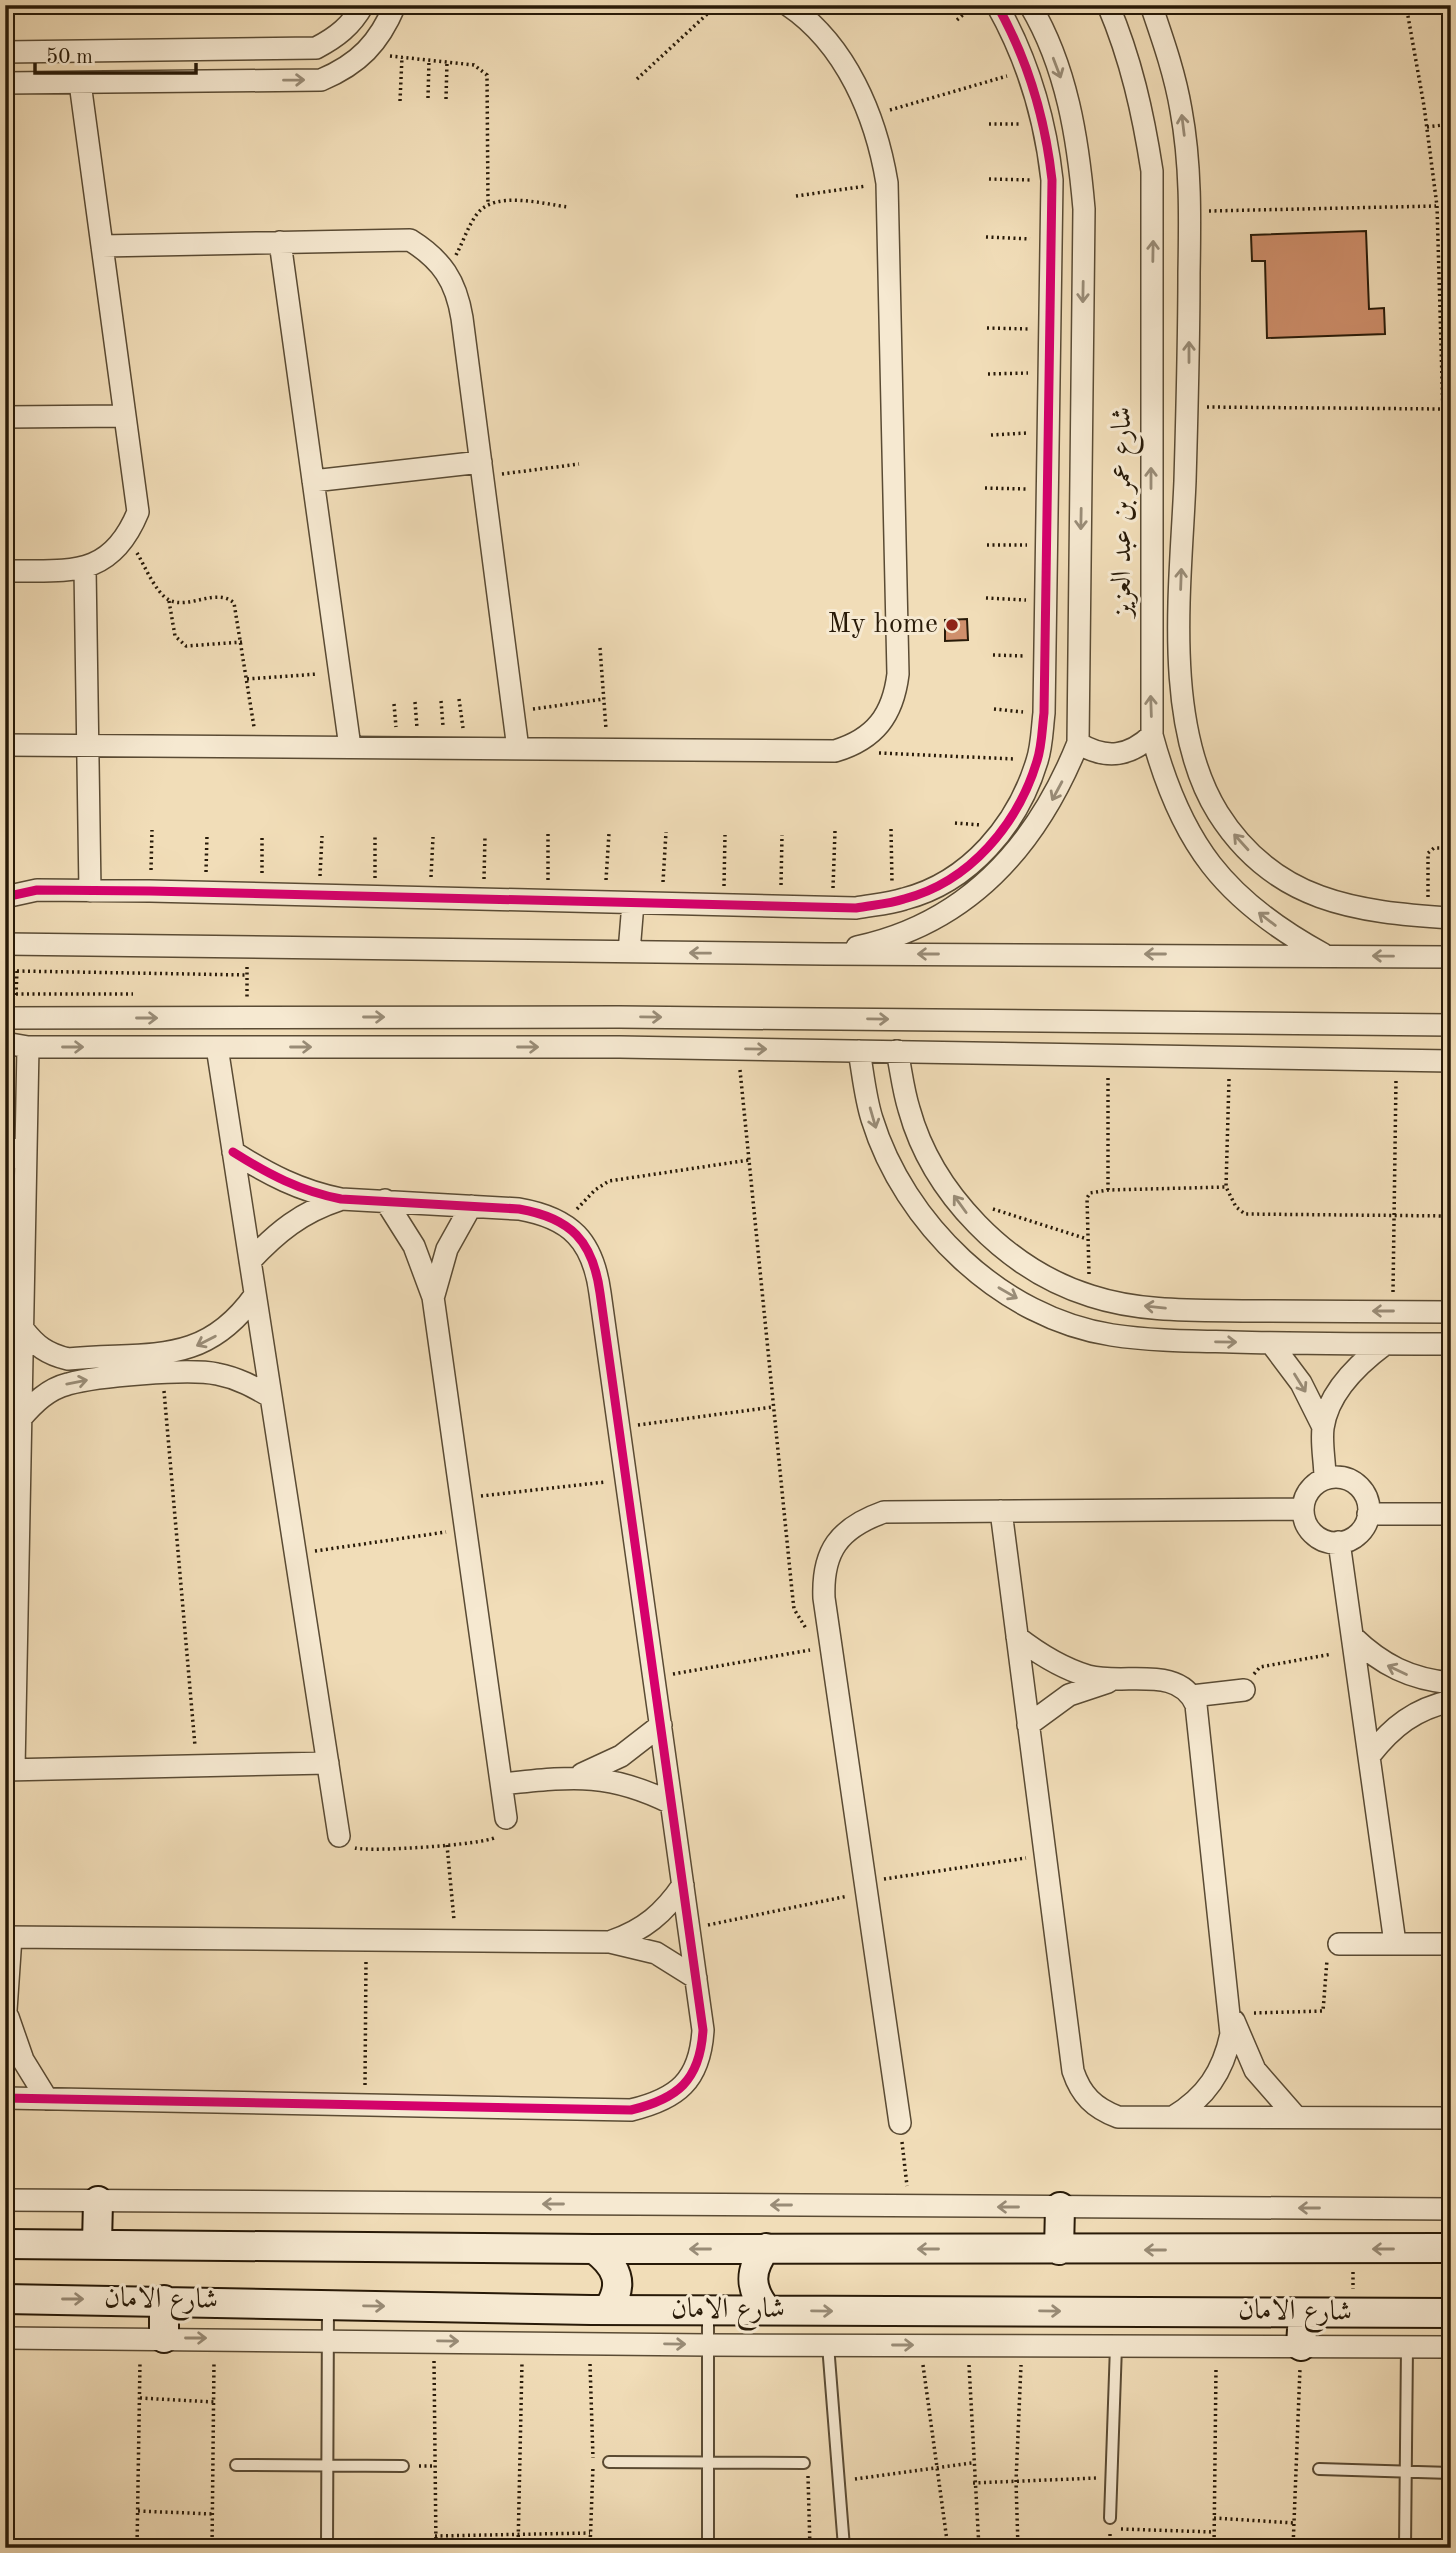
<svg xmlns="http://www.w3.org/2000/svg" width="1456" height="2553" font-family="'Old Standard TT',Amiri,serif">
<rect width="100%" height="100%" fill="#f1ddb8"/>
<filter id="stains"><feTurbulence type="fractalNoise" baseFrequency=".00286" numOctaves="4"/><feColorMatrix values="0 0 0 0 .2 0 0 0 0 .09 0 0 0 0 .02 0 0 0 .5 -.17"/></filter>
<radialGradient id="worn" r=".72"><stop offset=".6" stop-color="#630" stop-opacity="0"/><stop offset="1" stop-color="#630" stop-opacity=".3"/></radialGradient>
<path fill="#cf8f6c" stroke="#281a08" stroke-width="2" d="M1366,231L1369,309L1384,308L1385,334L1267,338L1265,261H1252L1251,235Z
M967,619L968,640L945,641V620Z"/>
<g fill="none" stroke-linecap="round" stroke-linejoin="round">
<g stroke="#5a4b34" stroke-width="14">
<path id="lane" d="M828,2345L844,2547
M609,2462L804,2463
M236,2465L403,2466
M1319,2469L1451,2473
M1110,2518L1116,2346
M327,2548L328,2306
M708,2548V2313
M1405,2548L1407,2346"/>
</g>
<g stroke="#5a4b34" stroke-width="24">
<path id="street" d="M1108,5C1131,59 1143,113 1152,171V735C1181,843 1224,900 1323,954
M1151,5C1163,40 1175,74 1181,110C1191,164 1190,219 1189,273C1189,343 1187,412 1185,481C1181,582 1162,723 1218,813C1274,902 1356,912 1451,918
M5,52L316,48C337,37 351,26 363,5
M5,83L321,80C359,64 379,43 395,5
M280,242L350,747
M102,246L410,240C442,260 456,281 462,318L518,749
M5,417L125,416
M313,481L481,462
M85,568L90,891
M5,571C68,570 110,580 138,512L80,83
M1078,743C1106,760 1129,757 1152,735
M5,745L835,751C875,739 893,715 898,674L887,183C876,116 846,44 788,5
M5,897L37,890L150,891L856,908C872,905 889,904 904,899C970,882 1018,824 1037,761C1042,746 1042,729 1044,713L1052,180C1045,117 1028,60 997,5
M5,944L826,954L1451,957
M857,947C969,923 1037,845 1078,743L1084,209C1078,139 1067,67 1030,5
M629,952L633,903
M5,1018L619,1017L1451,1025
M5,1043L28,1047H620L1451,1061
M217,1047L339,1836
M859,1051C863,1073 865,1097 872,1119C904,1223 1001,1318 1112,1335C1152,1341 1193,1341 1233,1342C1306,1344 1378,1344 1451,1344
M897,1051C901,1070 903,1090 909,1109C932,1193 1007,1270 1091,1296C1143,1313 1200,1310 1254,1311C1320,1311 1385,1312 1451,1312
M5,1163L26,1143
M385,1200L414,1246L433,1297L506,1818
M250,1261C277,1232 302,1212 339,1200
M434,1295L447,1249L471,1206
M23,1329C36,1346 47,1354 68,1359C148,1351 203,1368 255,1295
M1271,1343L1301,1383L1323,1427
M21,1418C34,1403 48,1389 68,1384C96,1376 189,1368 217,1374C238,1378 254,1387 271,1397
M1303 1510a33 33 0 1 1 66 0a33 33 0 1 1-66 0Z
M1325,1478C1325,1462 1321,1444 1323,1428C1328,1392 1358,1364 1385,1344
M1001,1511L1073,2071C1081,2095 1094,2108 1118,2117L1451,2118
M1368,1514H1451
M1339,1542L1395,1943
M1017,1637C1039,1654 1061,1668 1088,1676C1124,1686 1179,1664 1196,1705L1231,2034C1223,2072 1206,2097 1173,2117
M1353,1637C1382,1665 1410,1679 1451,1683
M1192,1696L1244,1690
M1028,1725L1069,1695L1108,1682
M1370,1755C1393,1726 1415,1709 1451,1701
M14,1769L28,1047
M5,1770L328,1763
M582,1774L621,1756L661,1725
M502,1784C570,1777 607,1771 671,1803
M5,1937L610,1942L656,1953L696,1978
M612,1941C644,1930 664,1913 683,1885
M1339,1944H1451
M8,2017L23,2060L47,2099
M1234,2021L1255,2070L1296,2117
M5,2025L11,1937
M5,2098L631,2110C677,2099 700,2081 703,2030L600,1293C593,1241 571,1218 519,1209L341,1199C300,1191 268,1174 233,1152
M900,2123L824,1598C822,1551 839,1528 884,1512L1303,1509
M5,2200L1451,2209
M5,2338L708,2345L1451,2347"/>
</g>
<g stroke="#281a08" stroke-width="32">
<path id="secondary" d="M5,2244L594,2249L1451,2248
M97,2244L98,2201
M594,2249C617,2266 625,2284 608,2309
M1059,2250L1060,2207
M5,2299L591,2310L1451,2313
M766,2309C749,2288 749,2270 766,2248
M164,2338V2300
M1301,2346L1303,2313"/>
</g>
<path stroke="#281a08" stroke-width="3.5" stroke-dasharray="2 3.5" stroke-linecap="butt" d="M1406,5L1424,106L1437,206L1451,690
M957,20L974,5
M390,56L474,65L487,75L488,205
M637,79L717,5
M428,98L429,60
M446,99L447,62
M400,101L402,57
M890,110L1007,76
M989,124H1022
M1427,127L1451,124
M989,179L1033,180
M796,196L866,186
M1209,211L1436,206
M986,237L1030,239
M456,255C463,242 468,226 477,214C495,190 543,204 568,207
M987,328L1031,329
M1441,367L1451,368
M988,374L1028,373
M1207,407L1442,409
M991,435L1027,433
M502,474L579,464
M985,488L1028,489
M987,545H1027
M137,553C145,566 155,592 169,600C189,610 216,587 234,603L254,727
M986,598L1026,600
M169,601L175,636L186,646L242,642
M600,648L606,729
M993,655L1026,656
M247,679L318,674
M459,699L463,728
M441,701L443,726
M415,702L417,728
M394,704L396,727
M533,709L604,699
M994,709L1023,712
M879,753L1015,759
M955,823L981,825
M891,829L892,883
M548,834V881
M151,870L152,830
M206,872L207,835
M262,873V836
M12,875L13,828
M320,876L322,836
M431,877L433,837
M375,878V834
M484,879L485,836
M606,880L609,833
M663,882L666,832
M781,885L782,835
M724,886L725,835
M833,888L835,831
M1428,897V853L1434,848H1451
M247,967V997
M17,971L247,975
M16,994H133
M16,995L17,971
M740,1070L792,1591L794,1609L807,1630
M1229,1079L1226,1187L1236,1207L1245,1214L1451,1216
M1108,1190V1077
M577,1209L595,1190L609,1181L749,1160
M993,1209L1087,1239
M1089,1274L1087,1198L1090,1193L1108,1190L1226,1187
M1393,1292L1396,1079
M164,1391L195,1746
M638,1425L773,1407
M481,1496L605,1482
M315,1551L446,1532
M673,1674L810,1650
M1254,1674L1260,1667L1332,1654
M447,1845L454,1920
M355,1848C370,1852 484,1845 496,1837
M884,1879L1026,1858
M708,1925L848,1896
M1254,2013L1323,2011L1327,1960
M365,2085L366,1959
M902,2142L907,2186
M1353,2272V2289
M434,2361L436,2548
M590,2364L593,2458
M923,2365L948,2548
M969,2365L979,2548
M140,2398L214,2402
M419,2466H435
M808,2476L810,2548
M855,2479L972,2463
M973,2483L1097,2478
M138,2511L213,2514
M1214,2518L1294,2523
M1121,2529L1214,2532
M1110,2534V2548
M435,2536L590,2533
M137,2548L140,2361
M212,2548L214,2361
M518,2548L522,2362
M590,2548L593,2466
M1018,2548L1016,2481L1021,2365
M1214,2548L1216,2368
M1293,2548L1300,2368"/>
<use href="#lane" stroke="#f6e9d1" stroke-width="10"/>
<use href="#street" stroke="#f6e9d1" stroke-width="21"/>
<use href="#secondary" stroke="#f6e9d1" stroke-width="28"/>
<g stroke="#f6e9d1" stroke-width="13">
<path id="cycleway" d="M5,897L37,890L150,891L856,908C872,905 889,904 904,899C970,882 1018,824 1037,761C1042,746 1042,729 1044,713L1052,180C1045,117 1028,60 997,5
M5,2098L631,2110C677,2099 700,2081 703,2030L600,1293C593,1241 571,1218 519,1209L341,1199C300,1191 268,1174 233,1152"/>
</g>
<use href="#cycleway" stroke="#d6006c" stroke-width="9"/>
</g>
<defs><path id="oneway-shaft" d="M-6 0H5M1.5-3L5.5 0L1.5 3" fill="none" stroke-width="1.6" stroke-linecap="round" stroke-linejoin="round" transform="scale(1.75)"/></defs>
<g stroke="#998c77">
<use href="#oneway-shaft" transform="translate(1057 68) rotate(69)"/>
<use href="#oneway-shaft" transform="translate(294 80) rotate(-1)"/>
<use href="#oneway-shaft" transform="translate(1183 125) rotate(-97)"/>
<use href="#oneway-shaft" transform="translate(1153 251) rotate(-89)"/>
<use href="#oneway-shaft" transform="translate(1083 292) rotate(91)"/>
<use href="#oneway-shaft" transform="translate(1189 352) rotate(-90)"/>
<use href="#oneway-shaft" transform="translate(1151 478) rotate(-90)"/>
<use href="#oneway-shaft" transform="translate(1081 519) rotate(91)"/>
<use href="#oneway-shaft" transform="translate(1181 579) rotate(-88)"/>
<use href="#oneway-shaft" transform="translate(1151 706) rotate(-92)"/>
<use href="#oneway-shaft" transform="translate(1057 791) rotate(118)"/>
<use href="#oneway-shaft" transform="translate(1241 842) rotate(-132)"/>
<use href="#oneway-shaft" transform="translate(1267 919) rotate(-142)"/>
<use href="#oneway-shaft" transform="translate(700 953) rotate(-179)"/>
<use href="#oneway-shaft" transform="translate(928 954) rotate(-180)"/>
<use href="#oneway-shaft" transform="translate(1155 954) rotate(-180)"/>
<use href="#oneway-shaft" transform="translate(1383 956) rotate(-179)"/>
<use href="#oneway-shaft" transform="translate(374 1017)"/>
<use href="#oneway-shaft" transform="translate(651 1017) rotate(1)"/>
<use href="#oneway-shaft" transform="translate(147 1018)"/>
<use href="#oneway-shaft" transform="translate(878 1019) rotate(1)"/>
<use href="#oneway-shaft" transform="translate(73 1047)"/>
<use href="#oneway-shaft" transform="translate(301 1047)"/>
<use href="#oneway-shaft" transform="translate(528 1047)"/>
<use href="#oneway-shaft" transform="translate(756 1049) rotate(1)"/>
<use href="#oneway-shaft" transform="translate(873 1118) rotate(74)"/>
<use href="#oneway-shaft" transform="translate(960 1204) rotate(-126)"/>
<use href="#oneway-shaft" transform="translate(1008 1293) rotate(30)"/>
<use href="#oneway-shaft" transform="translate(1155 1307) rotate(-174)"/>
<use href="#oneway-shaft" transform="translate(1383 1311) rotate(-180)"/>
<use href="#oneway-shaft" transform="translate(206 1341) rotate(153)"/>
<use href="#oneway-shaft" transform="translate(1226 1342) rotate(1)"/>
<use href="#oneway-shaft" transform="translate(77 1382) rotate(-11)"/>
<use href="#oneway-shaft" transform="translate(1300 1383) rotate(58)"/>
<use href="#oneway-shaft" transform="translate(1397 1670) rotate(-155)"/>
<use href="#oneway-shaft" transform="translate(553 2204) rotate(-180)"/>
<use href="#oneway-shaft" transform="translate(781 2205) rotate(-180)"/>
<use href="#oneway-shaft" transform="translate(1008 2207) rotate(-180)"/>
<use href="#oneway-shaft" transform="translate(1309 2208) rotate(-180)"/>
<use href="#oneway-shaft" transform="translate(700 2249) rotate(180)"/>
<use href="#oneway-shaft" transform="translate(928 2249) rotate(-180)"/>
<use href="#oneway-shaft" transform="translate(1383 2249) rotate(180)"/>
<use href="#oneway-shaft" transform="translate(1155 2250) rotate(180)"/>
<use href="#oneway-shaft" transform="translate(73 2299)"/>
<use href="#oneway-shaft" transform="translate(374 2306) rotate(1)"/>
<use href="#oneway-shaft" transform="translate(822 2311) rotate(1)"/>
<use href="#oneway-shaft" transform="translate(1050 2311) rotate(1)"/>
<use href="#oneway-shaft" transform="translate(196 2338)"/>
<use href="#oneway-shaft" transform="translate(448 2341) rotate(1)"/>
<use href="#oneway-shaft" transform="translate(675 2344) rotate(1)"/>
<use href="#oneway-shaft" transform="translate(903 2345)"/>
</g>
<circle fill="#8f2418" stroke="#f6e9d1" stroke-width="2.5" cx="952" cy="625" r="7"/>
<g text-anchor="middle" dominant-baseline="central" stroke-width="6" stroke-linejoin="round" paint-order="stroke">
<g font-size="28" fill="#281a08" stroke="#f6e9d1">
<text transform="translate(1123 512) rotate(-90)">شارع عمر بن عبد العزيز</text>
<text transform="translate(161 2300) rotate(1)">شارع الامان</text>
<text x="728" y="2310">شارع الامان</text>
<text transform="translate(1295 2312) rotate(1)">شارع الامان</text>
</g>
<g font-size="28" fill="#281a08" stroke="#f6e9d1" text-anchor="end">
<text x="938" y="625">My home</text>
</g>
</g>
<rect width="1456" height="2553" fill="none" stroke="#f1ddb8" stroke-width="28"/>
<rect x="7" y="7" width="1442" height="2539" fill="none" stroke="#281a08" stroke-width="3.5"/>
<rect x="14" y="14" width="1428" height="2525" fill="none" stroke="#281a08" stroke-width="2"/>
<path d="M35 63v10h161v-10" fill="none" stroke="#281a08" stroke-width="3.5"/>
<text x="46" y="63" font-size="21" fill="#281a08" stroke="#f6e9d1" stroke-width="5" paint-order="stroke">50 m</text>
<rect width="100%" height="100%" filter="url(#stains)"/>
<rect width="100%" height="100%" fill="url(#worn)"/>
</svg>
